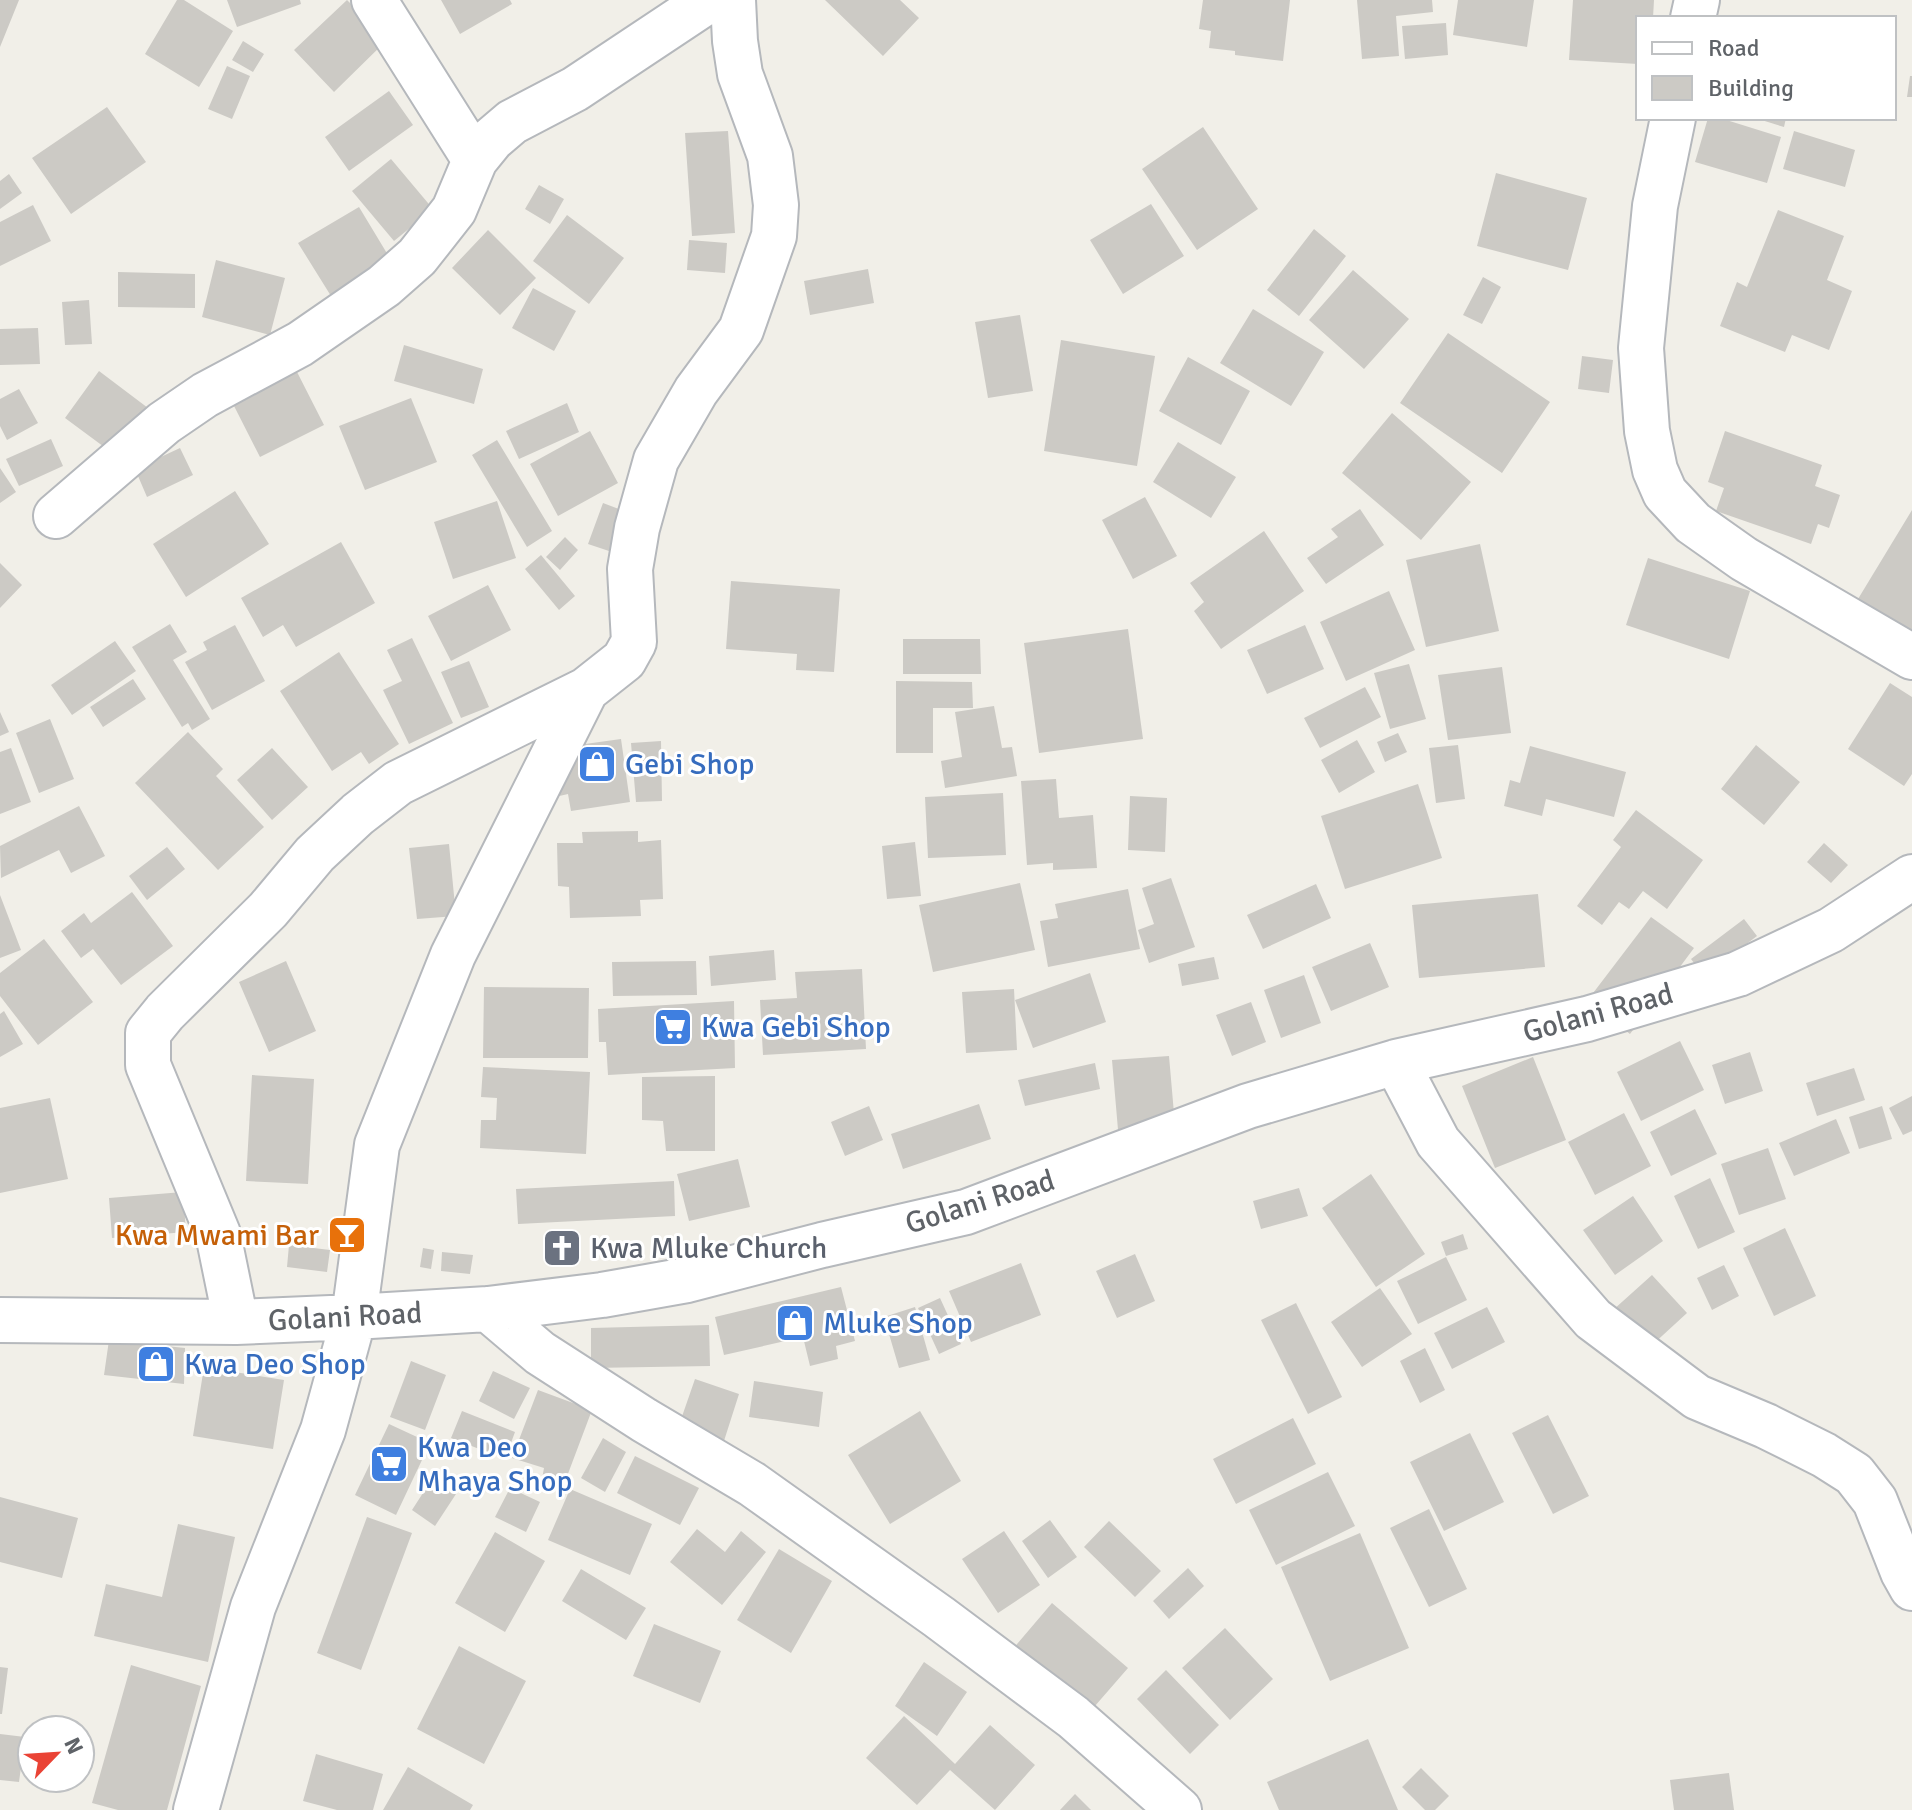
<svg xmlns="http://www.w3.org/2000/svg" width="1912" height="1810" font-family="Signika,sans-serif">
<rect width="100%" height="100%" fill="#f1efe8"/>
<path fill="#cccac5" d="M0,0H19L0,47Z
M177,0H184L233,31L199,87L145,54Z
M227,0H300L301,4L237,27Z
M347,0L387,40L334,92L294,50Z
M441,0H510L512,4L460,34Z
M825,0H900L919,18L883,56Z
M1203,0H1290L1283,61L1235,55V51L1209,48L1211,31L1199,29Z
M1357,0H1432L1433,12L1396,16L1399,56L1362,59Z
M1458,0H1534L1527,47L1453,35Z
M1573,0H1654L1653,18H1638V64L1569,60Z
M1446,23L1448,55L1405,59L1402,26Z
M243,41L264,54L253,72L232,60Z
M227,66L250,76L232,119L208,109Z
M1910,76H1912V97H1907Z
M389,91L413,125L349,171L325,137Z
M107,107L146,162L71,214L32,158Z
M1708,118H1720L1781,137L1767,183L1695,162Z
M1755,118H1786L1784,127Z
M1203,127L1258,209L1197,250L1142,169Z
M728,131L735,233L692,236L685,133Z
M1794,131L1855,150L1845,187L1783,169Z
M391,159L433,209L394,241L352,191Z
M1496,173L1587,198L1568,270L1477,246Z
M9,174L22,193L0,209V181Z
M539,185L564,199L550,224L525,209Z
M1151,204L1184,256L1123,294L1090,240Z
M33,205L51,241L0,266V222Z
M359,207L391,260L331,296L298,243Z
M1778,210L1844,236L1827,280L1852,291L1829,350L1792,335L1785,352L1720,326L1737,282L1747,287Z
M567,215L624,258L589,304L533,261Z
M1314,229L1346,256L1299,316L1267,290Z
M488,230L536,278L500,315L452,268Z
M689,240L727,243L725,273L687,270Z
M216,260L285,278L270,335L202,317Z
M868,269L874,303L810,315L804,281Z
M1353,270L1409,319L1364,369L1309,320Z
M118,272L195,274V308L118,307Z
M1483,277L1501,287L1482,324L1463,315Z
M533,288L576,311L554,351L512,328Z
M89,300L92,344L65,345L62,302Z
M1253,309L1324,352L1291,406L1220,363Z
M1020,315L1033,391L988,398L975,322Z
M38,328L40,364L0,365V329Z
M1448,333L1550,402L1502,473L1400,403Z
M1061,340L1155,356L1137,466L1044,451Z
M404,345L483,369L474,404L394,381Z
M1582,356L1613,360L1609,393L1578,389Z
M1188,357L1250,391L1221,445L1159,411Z
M296,370L324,425L260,457L232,402Z
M99,371L148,408L115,455L65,418Z
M19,389L38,423L7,440L0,426V399Z
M411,398L437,462L365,490L339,426Z
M567,403L579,432L519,459L506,431Z
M1392,413L1471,482L1421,540L1342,473Z
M590,431L618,483L558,516L530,464Z
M1725,431L1822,465L1815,486L1840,495L1829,528L1818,524L1811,544L1716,511L1724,488L1708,482Z
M51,439L63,466L19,486L6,459Z
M497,440L552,531L527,547L472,455Z
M1178,442L1236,477L1211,518L1153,482Z
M180,448L193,475L147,497L135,469Z
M0,468L16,492L0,503Z
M235,491L269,544L186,597L153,544Z
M1145,497L1177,556L1133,579L1102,520Z
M497,501L516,558L453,579L434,522Z
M603,503L632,514L618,554L588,544Z
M1360,509L1384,545L1326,584L1307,558L1338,537L1331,529Z
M1912,510V631L1858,599Z
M1264,531L1304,591L1221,649L1194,611L1204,602L1190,583Z
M565,537L578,550L560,570L546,557Z
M341,542L375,603L296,647L283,625L263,637L241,598Z
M1480,544L1499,631L1426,647L1406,560Z
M541,555L575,596L559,610L525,569Z
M1648,558L1750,591L1729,659L1626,625Z
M0,563L22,585L0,608Z
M731,581L840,589L834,672L796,670L797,654L726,649Z
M488,585L511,630L451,661L428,616Z
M1389,591L1415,650L1346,681L1320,622Z
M170,624L187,652L173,660L210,719L192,730L188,723L182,727L132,647Z
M235,625L265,681L212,710L185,662L207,650L203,642Z
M1305,625L1324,669L1267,694L1247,650Z
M1128,629L1143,739L1039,753L1024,643Z
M412,638L453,723L409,744L383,690L402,681L387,650Z
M903,639H980L981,674H903Z
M115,641L136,671L72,715L51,685Z
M339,652L399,744L369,764L361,752L332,771L280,691Z
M469,661L489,707L461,718L441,672Z
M1409,664L1426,719L1390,729L1374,673Z
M1502,667L1511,733L1448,740L1438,675Z
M133,679L146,699L103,727L90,707Z
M896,681L972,682L973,708H933V753H896Z
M1890,683L1912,697V774L1904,786L1848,749Z
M1365,687L1381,717L1320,748L1304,718Z
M994,706L1002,748L1012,747L1017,776L945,788L941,761L962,757L955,712Z
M0,712L9,732L0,736Z
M50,719L74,779L39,793L16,733Z
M188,732L223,769L216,776L264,827L218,870L135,783Z
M1398,733L1407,752L1385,762L1377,742Z
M621,739L630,802L571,811L568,794L555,797L549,749Z
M1357,740L1375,772L1339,793L1321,760Z
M661,741L662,801L636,802L631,743Z
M1458,745L1465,799L1436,803L1429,748Z
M1756,745L1800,782L1764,825L1721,789Z
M1530,746L1626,772L1614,817L1546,799L1542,816L1504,806L1510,780L1520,783Z
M11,748L31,802L0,814V752Z
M272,748L308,787L272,820L237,780Z
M1056,779L1059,818L1093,815L1097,868L1053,870V863L1027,865L1021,781Z
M1418,784L1442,858L1345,889L1321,816Z
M1003,793L1006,855L928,858L925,797Z
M1130,796L1167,798L1165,852L1128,850Z
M79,806L105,856L71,873L59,850L1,878L0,846Z
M1636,810L1703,860L1667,909L1643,891L1629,909L1619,902L1602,925L1577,906L1621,847L1613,840Z
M638,831V842L661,840L663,899L640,900L641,916L570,918L569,887L558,886L557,843H583L582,832Z
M915,842L921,896L887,899L882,846Z
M1824,843L1848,865L1831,883L1807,862Z
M449,844L456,916L417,919L409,848Z
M167,847L185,869L147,900L129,876Z
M1171,878L1195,947L1149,963L1138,930L1154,924L1142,888Z
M1020,883L1035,950L933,972L919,905Z
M1316,884L1331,918L1263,949L1247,915Z
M1128,889L1140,949L1048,967L1040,921L1058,918L1055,904Z
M132,892L173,946L121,985L93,949L81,958L61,931L84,913L91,923Z
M1538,894L1545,967L1419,978L1412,905Z
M0,895L21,950L0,958Z
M1651,917L1694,948L1630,1034L1587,1001Z
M1744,919L1757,936L1704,976L1691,959Z
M44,939L93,1002L38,1045L0,996V973Z
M1370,943L1389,987L1331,1011L1312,967Z
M774,950L776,980L711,986L709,956Z
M1214,957L1219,979L1182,986L1178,964Z
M286,961L316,1031L269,1052L239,982Z
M696,961L697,995L613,996L612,962Z
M862,969L866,1049L763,1055L760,1000L797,998L795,972Z
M1090,973L1106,1022L1033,1048L1015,1000Z
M1304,975L1321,1023L1281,1038L1264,990Z
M484,987L589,988L588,1058H483Z
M1014,989L1017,1050L966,1053L962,992Z
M734,1001L735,1068L608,1075L606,1042H599L598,1009Z
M1251,1002L1266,1042L1232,1056L1216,1015Z
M4,1011L23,1044L0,1057V1014Z
M1680,1041L1704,1090L1641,1121L1617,1072Z
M1750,1052L1763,1091L1725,1104L1712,1065Z
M1169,1056L1177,1148L1120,1153L1112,1060Z
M1533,1057L1566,1140L1495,1168L1462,1086Z
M1095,1063L1100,1089L1025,1106L1018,1080Z
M483,1067L590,1072L586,1154L480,1148L481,1120H496L497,1098L481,1097Z
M1854,1068L1865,1100L1817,1116L1806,1083Z
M252,1075L314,1079L308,1184L246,1181Z
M715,1076V1151H666L663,1121L642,1120V1077Z
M1912,1096V1131L1903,1135L1889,1108Z
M50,1098L68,1179L0,1193V1108Z
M979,1104L991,1139L903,1169L891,1134Z
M869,1106L883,1140L845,1156L831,1122Z
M1882,1106L1892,1139L1859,1149L1849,1117Z
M1695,1109L1717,1154L1671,1176L1650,1132Z
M1624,1113L1651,1166L1595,1195L1568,1142Z
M1836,1119L1850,1153L1794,1176L1779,1143Z
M1768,1148L1786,1199L1739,1215L1721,1164Z
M738,1159L750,1207L689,1221L677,1174Z
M1371,1174L1425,1254L1376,1287L1322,1208Z
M1710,1178L1735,1232L1698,1249L1674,1196Z
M674,1181L675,1216L518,1224L516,1189Z
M1299,1188L1308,1216L1261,1229L1253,1201Z
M183,1192L186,1232L112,1238L109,1198Z
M1633,1196L1663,1241L1615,1275L1583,1230Z
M1785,1228L1816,1296L1774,1316L1743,1248Z
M1463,1234L1468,1249L1446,1256L1441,1242Z
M289,1245L330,1250L327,1272L287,1267Z
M423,1248L434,1250L431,1269L420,1267Z
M442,1252L473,1255L470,1274L441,1271Z
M1135,1254L1155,1301L1117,1318L1096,1271Z
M1446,1257L1467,1300L1418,1324L1397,1281Z
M1021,1263L1041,1315L971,1342L949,1291Z
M1724,1265L1739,1296L1712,1310L1697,1278Z
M1652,1275L1687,1313L1638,1358L1603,1319Z
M841,1287L855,1341L836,1346L838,1359L810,1366L803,1337L724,1355L715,1317Z
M1380,1288L1412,1334L1362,1367L1331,1322Z
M940,1298L961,1344L939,1354L918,1308Z
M1296,1303L1342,1397L1308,1414L1261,1320Z
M915,1307L930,1360L899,1368L884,1317Z
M1487,1307L1505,1342L1452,1369L1434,1333Z
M709,1325L710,1366L591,1368V1328Z
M109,1340L185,1348L184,1384L104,1375Z
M1425,1348L1445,1390L1420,1403L1400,1361Z
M411,1361L446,1375L425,1430L390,1417Z
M204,1367L284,1380L273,1449L193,1436Z
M493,1371L530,1388L514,1419L479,1401Z
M695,1379L739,1394L723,1444L678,1428Z
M754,1381L823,1392L819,1427L749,1417Z
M538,1390L592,1410L563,1487L542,1479L544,1468L512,1458Z
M462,1411L515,1432L505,1459L451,1438Z
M920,1411L961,1481L890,1524L848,1455Z
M1548,1415L1589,1496L1553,1514L1512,1433Z
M1293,1418L1316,1464L1236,1504L1213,1459Z
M389,1424L430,1443L396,1515L355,1495Z
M1470,1433L1504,1502L1444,1531L1410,1462Z
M603,1438L626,1452L605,1492L581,1478Z
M635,1456L699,1488L680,1525L617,1493Z
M1328,1472L1355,1526L1276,1565L1249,1510Z
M432,1479L456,1494L435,1526L412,1510Z
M510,1488L540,1502L526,1532L495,1517Z
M570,1489L652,1524L630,1575L548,1540Z
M0,1497L78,1518L62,1578L0,1562Z
M1429,1509L1467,1589L1429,1607L1390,1528Z
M367,1517L412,1533L361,1670L317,1653Z
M1050,1520L1077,1557L1048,1578L1022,1541Z
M1109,1521L1161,1571L1135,1597L1084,1547Z
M178,1524L235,1537L208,1662L94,1636L106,1584L162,1597Z
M697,1529L725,1552L741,1531L766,1552L722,1605L670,1562Z
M1004,1531L1040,1585L998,1613L962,1559Z
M495,1532L545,1561L505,1632L455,1603Z
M1360,1533L1409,1648L1330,1681L1281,1567Z
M779,1549L832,1581L791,1653L737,1620Z
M1188,1568L1204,1586L1169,1619L1153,1601Z
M581,1569L646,1608L626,1640L562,1601Z
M1052,1603L1128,1668L1088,1714L1012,1650Z
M654,1624L721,1651L700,1703L633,1676Z
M1225,1628L1273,1679L1230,1720L1182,1668Z
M459,1646L526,1681L484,1764L417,1729Z
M924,1662L967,1692L937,1736L895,1706Z
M131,1665L201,1686L167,1810H118L92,1803Z
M0,1667L8,1668L2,1714H0Z
M1166,1670L1219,1725L1190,1754L1137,1699Z
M904,1716L955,1764L990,1725L1035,1765L995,1810L950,1770L917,1805L866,1758Z
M0,1734L25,1737L19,1782L0,1780Z
M1368,1739L1398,1810H1279L1267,1782Z
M316,1754L383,1774L373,1810H337L303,1801Z
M408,1767L473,1805L470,1810H383Z
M1421,1768L1449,1796L1435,1810H1425L1402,1787Z
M1729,1773L1734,1810H1674L1670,1780Z
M1075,1794L1091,1810H1060Z"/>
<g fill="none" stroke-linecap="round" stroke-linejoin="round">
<g stroke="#b5b8bc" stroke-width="48">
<path id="street" d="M374,0L475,160
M1693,18L1697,0
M1673,118L1655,206L1641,348L1647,431L1655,470L1665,493L1693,523L1744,559L1912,657
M56,516L164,423L205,395L300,344L384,286L417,257L454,210L475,160L492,139L512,122L575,89L709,0
M1396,1062L1438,1142L1593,1319L1697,1397L1766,1426L1824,1455L1854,1474L1875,1501L1903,1572L1912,1588
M488,1309L540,1353L644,1420L752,1484L939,1617L1073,1717L1179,1810
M0,1320L236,1322L354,1317L488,1309L602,1295L687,1280L822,1245L966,1212L1248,1106L1396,1062L1587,1019L1738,974L1831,930L1912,877
M236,1322L218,1234L148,1065V1033L165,1012L268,910L315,854L358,814L398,783L586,690
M196,1810L253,1607L323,1430L354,1317L377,1145L453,955L586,690L624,660L634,642L630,569L637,528L656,460L696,391L741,330L774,236L776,205L770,156L740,74L735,41L733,0"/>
</g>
<use href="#street" stroke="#fff" stroke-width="44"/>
</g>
<defs>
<g id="shop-square" transform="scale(2)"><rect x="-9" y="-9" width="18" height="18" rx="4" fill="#3f7fe0" stroke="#fff"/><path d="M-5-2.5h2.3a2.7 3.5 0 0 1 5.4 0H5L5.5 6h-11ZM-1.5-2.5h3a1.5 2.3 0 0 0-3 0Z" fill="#fff"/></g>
<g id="supermarket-square" transform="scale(2)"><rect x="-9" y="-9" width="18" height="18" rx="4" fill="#3f7fe0" stroke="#fff"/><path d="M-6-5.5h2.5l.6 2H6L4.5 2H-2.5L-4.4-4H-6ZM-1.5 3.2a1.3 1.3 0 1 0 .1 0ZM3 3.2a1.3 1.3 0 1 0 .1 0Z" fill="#fff"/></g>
<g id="bar-square" transform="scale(2)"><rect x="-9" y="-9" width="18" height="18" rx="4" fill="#e8710a" stroke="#fff"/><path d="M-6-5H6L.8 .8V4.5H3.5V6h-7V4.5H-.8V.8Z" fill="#fff"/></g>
<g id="church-square" transform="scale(2)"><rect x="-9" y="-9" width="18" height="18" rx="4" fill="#6b7280" stroke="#fff"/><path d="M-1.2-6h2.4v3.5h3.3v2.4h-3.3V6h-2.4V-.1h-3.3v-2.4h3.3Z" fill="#fff"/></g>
</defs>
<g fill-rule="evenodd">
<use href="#shop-square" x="597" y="764"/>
<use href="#supermarket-square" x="673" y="1027"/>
<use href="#bar-square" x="347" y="1235"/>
<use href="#church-square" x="562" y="1248"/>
<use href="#shop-square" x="795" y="1323"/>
<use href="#shop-square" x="156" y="1364"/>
<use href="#supermarket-square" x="389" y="1464"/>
</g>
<g text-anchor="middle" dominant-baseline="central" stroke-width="6" stroke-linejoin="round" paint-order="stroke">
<g font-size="30" fill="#366cbe" stroke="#fff" text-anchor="start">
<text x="625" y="764">Gebi Shop</text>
<text x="701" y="1027">Kwa Gebi Shop</text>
<text x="823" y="1323">Mluke Shop</text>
<text x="184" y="1364">Kwa Deo Shop</text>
<text x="417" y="1447">Kwa Deo<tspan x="417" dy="34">Mhaya Shop</tspan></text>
</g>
<g font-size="30" fill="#5f6368" stroke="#fff">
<text transform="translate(1598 1013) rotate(-15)">Golani Road</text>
<text transform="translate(980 1202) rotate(-17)">Golani Road</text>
<text transform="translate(345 1317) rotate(-3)">Golani Road</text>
</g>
<g font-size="30" fill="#c56008" stroke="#fff" text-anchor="end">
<text x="319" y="1235">Kwa Mwami Bar</text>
</g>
<g font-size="30" fill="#5b616d" stroke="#fff" text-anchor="start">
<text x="590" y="1248">Kwa Mluke Church</text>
</g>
</g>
<rect x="1636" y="16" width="260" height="104" fill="#ffffff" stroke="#bfc1c3" stroke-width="2"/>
<rect x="1652" y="42" width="40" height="12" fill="#ffffff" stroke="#bfc1c3" stroke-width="2"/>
<text x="1708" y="56" font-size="24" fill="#5f6368">Road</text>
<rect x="1652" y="76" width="40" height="24" fill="#cccac5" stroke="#bfc1c3" stroke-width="2"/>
<text x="1708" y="96" font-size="24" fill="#5f6368">Building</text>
<g transform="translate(56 1754) rotate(65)"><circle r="38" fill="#ffffff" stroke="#bfc1c3" stroke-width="2"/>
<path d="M0-6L14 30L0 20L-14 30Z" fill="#ea4335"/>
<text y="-12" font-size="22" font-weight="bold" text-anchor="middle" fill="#5f6368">N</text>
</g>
</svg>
